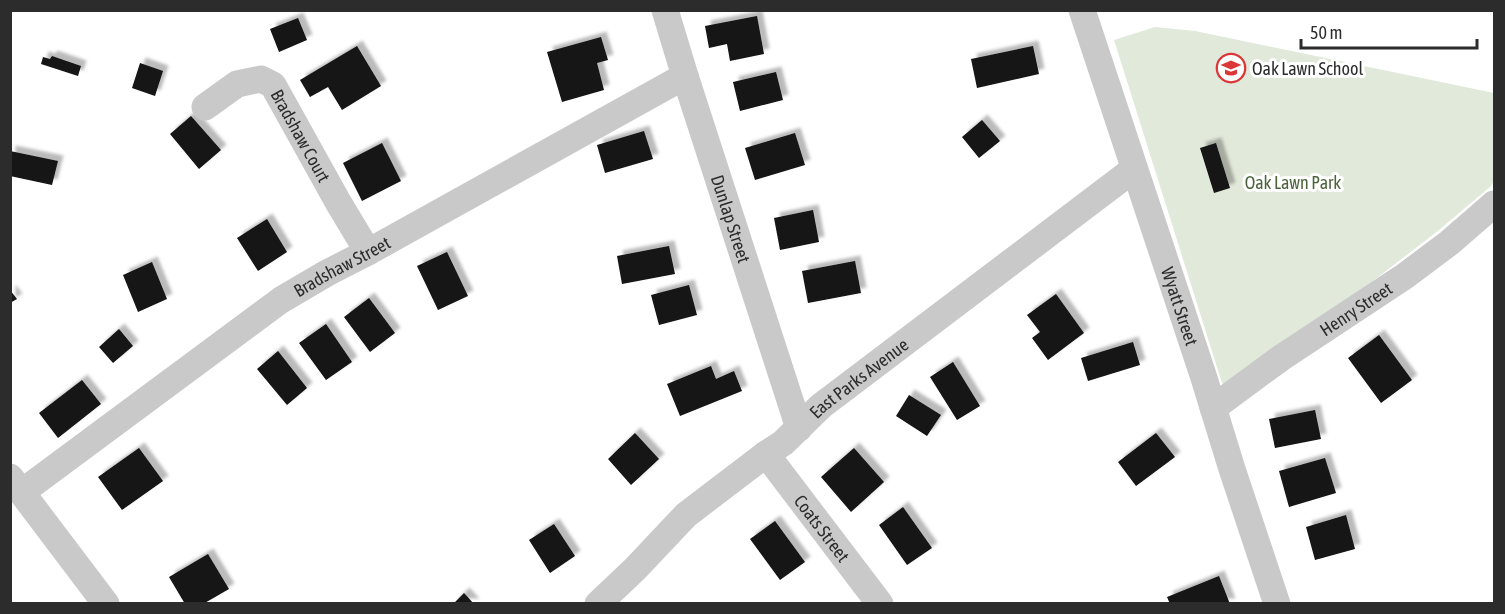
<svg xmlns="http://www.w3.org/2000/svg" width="1505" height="614" font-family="'Asap Condensed',sans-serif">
<defs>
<filter id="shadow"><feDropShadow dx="5.5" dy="-5.5" stdDeviation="1.5" flood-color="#0004"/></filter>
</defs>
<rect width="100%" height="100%" fill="#fff"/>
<path fill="#e1e9da" d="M1155,27L1195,31L1494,93V181L1491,186L1439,230L1237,386L1227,388L1222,383L1114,40Z"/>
<path fill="#131313" filter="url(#shadow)" d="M757,16L764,54L730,61L727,44L709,48L705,26Z
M298,18L307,40L279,52L270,29Z
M601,37L608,60L597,63L604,90L562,102L547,52Z
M357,46L381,86L342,110L328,87L310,97L300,80Z
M1033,46L1039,74L977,88L971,59Z
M52,56L81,66L78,76L41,64L43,57L50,59Z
M140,63L163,71L155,96L132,88Z
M776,72L783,100L740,111L733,82Z
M191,116L221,150L199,169L170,134Z
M982,120L1000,141L979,158L962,137Z
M644,131L653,159L605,173L597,145Z
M795,133L805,165L755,180L745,148Z
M382,143L401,181L362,201L343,163Z
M1216,143L1230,188L1214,193L1200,148Z
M10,151L58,161L52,185L10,176Z
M813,210L819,242L780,250L774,218Z
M267,219L287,252L258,271L237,238Z
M669,246L675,274L622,284L617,256Z
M447,252L468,296L438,310L417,266Z
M855,261L861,293L808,303L802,271Z
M152,262L167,299L138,312L123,275Z
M689,285L697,315L659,325L651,295Z
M10,290L17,299L10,303Z
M1056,294L1084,333L1048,360L1032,338L1040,332L1027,315Z
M369,298L395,333L370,352L344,317Z
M326,324L352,362L326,380L299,343Z
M119,329L133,346L113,363L99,347Z
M1379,335L1412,380L1381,403L1348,358Z
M1133,342L1140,365L1088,381L1081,358Z
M278,351L307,388L287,405L257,369Z
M953,362L980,406L957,420L930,377Z
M711,366L716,379L734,371L742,391L680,416L667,384Z
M82,380L101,404L58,438L39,413Z
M909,395L941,415L927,436L896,416Z
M1315,410L1321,439L1275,448L1269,419Z
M635,433L659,459L631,485L608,459Z
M1156,433L1175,457L1136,486L1118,462Z
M139,448L163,481L122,510L98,477Z
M854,448L884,482L851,512L821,477Z
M1325,458L1336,493L1289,507L1279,471Z
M903,507L932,548L907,565L879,525Z
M1346,515L1355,549L1315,560L1306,527Z
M775,521L805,562L780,580L750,539Z
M554,524L575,556L550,573L529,540Z
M208,554L229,589L203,604H185L169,577Z
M1219,576L1230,604H1170L1167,597Z
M464,593L474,604H453Z"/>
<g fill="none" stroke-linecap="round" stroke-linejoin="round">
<g stroke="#c9c9c9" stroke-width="27">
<path id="s1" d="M665,10L685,76L799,428"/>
<path id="s2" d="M1082,10L1204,378L1232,469L1277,604"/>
<path id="s3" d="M205,107L237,84L261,79L273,85L338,202L368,252"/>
<path id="s4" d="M1213,408L1281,358L1405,276L1449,243L1494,204"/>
<path id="s5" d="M766,454L880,604"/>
<path d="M10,477L106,604"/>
<path id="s6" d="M22,492L281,300L327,273L368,252L685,76"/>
<path id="s7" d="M598,604L635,569L686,515L766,454L783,443L821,406L1134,169"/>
</g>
</g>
<defs>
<g id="school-ring" transform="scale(1.5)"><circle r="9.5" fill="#fff" stroke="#da3736" stroke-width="1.5"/><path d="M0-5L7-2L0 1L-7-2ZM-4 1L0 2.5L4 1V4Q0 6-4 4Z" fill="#da3736"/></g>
</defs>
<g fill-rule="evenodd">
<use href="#school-ring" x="1231" y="68"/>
</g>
<g text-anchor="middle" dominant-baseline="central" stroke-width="6" stroke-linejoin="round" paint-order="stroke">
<g font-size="18" fill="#2c2c2c" stroke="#fff" text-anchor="start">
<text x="1252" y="68">Oak Lawn School</text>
</g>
<g font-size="18" fill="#2c2c2c" stroke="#fff">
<text stroke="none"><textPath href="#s3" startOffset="135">Bradshaw Court</textPath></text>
<text stroke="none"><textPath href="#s1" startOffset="219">Dunlap Street</textPath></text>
<text stroke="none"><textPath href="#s6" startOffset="392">Bradshaw Street</textPath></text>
<text stroke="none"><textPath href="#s2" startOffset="312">Wyatt Street</textPath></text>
<text stroke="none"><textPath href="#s4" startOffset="174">Henry Street</textPath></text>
<text stroke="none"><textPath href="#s7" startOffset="346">East Parks Avenue</textPath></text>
<text stroke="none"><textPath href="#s5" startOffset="93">Coats Street</textPath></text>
</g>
<g font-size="18" fill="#4c643c" stroke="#fff">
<text x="1293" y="182">Oak Lawn Park</text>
</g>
</g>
<rect width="1505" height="614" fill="none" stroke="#2c2c2c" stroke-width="24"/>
<path d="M1301 39v9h176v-9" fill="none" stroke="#2c2c2c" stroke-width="3"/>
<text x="1310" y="39" font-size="18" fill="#2c2c2c" stroke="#ffffff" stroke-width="4.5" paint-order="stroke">50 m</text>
</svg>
